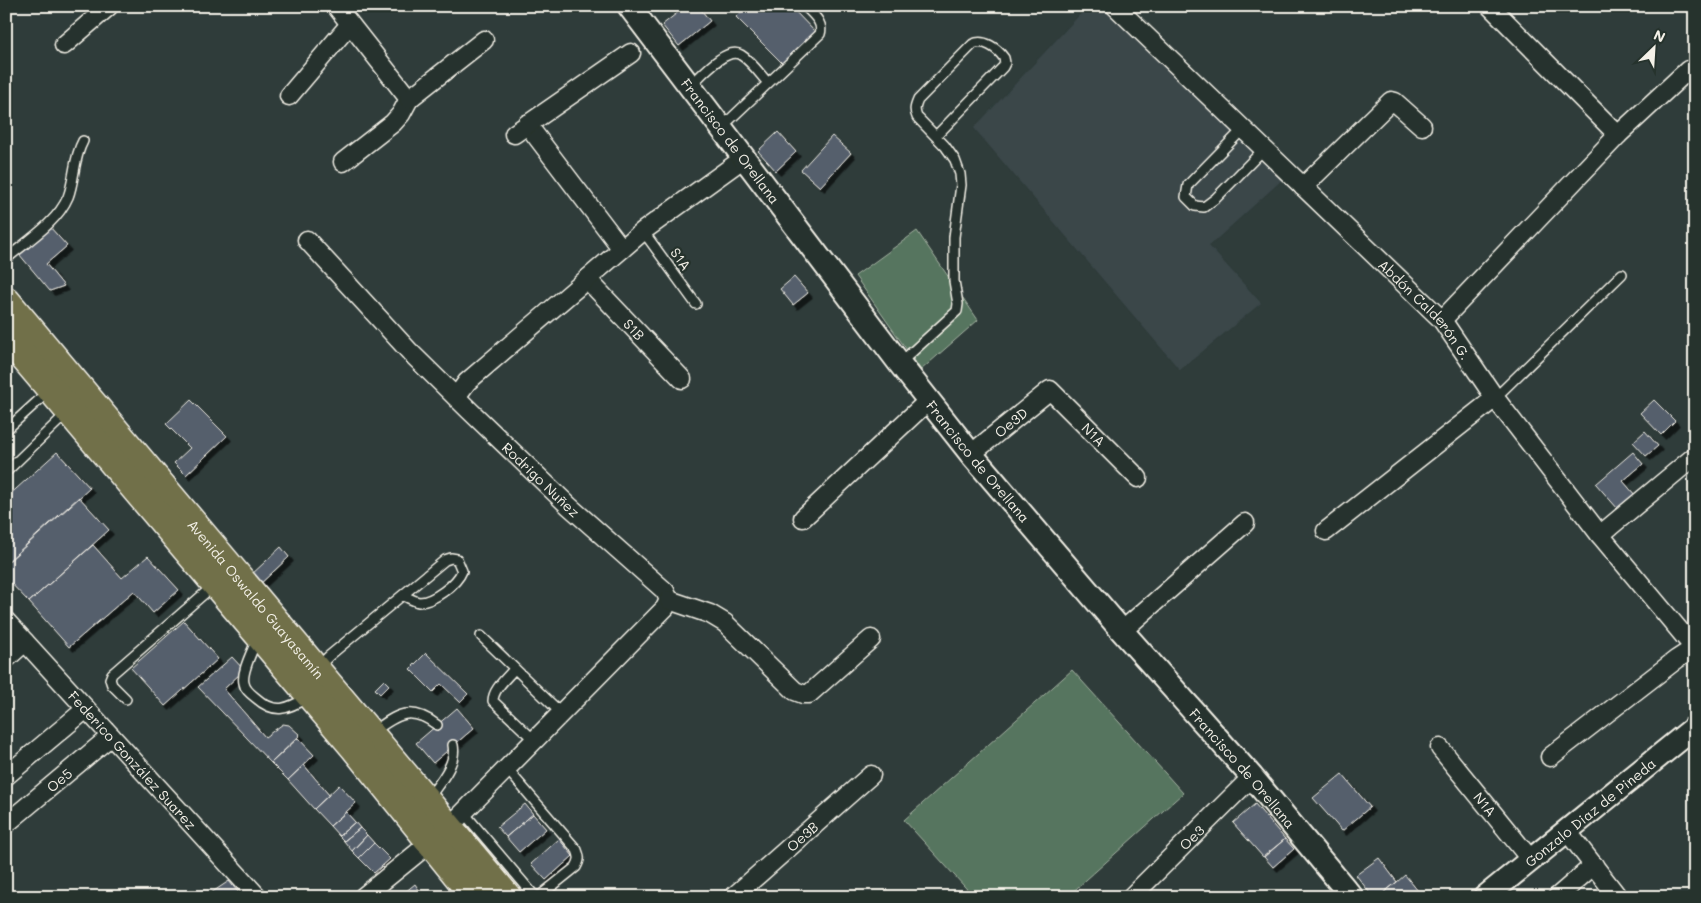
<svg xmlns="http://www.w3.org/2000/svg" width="1701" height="903" font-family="Mali,sans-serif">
<defs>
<filter id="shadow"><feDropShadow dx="4.5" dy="4.5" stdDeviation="0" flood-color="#0009"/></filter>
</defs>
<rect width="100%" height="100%" fill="#2f3c3a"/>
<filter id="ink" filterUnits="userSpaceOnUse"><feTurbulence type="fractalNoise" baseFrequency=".02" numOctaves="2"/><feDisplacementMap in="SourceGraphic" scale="10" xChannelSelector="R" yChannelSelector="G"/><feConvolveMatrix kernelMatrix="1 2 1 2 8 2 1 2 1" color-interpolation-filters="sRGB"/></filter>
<g filter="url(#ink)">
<path fill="#3a4649" d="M1088,6H1101L1284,178L1209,246L1261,303L1180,370L974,128Z"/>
<path fill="#56755e" stroke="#a5b3a3" d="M917,231L978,320L921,370L855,276Z
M1072,670L1183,793L1067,897H974L904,820Z"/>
<path fill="#555e6c" stroke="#f4f1e8" filter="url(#shadow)" d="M686,6H698L710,21L679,46L662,25Z
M747,6H790L817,34L785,66L736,17Z
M778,132L796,152L776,171L758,151Z
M832,136L851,153L820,187L801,170Z
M50,227L67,246L46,264L64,286L50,291L19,254Z
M794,277L808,293L793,305L780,289Z
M191,400L227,436L186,475L174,463L190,448L166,424Z
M1654,400L1675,421L1661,435L1640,413Z
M1645,431L1658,446L1646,456L1633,442Z
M57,452L90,488L9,561L6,558V498Z
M1633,452L1643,464L1623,481L1635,495L1618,509L1596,484Z
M79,497L109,530L29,602L6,578V563Z
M93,545L122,578L148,556L179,590L153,613L134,591L69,647L29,602Z
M281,547L289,557L258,586L250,576Z
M184,621L218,659L165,706L131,668Z
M426,653L468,694L460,702L441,684L433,692L410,669Z
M232,657L244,670L224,689L265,737L283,724L289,725L300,735L271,763L198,687Z
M384,680L389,685L380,694L375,689Z
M457,708L474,728L433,763L416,743Z
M298,738L314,755L288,780L271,763Z
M304,765L329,795L314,809L288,780Z
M1342,774L1370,807L1342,831L1313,798Z
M339,785L356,803L330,826L314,809Z
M525,804L533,814L506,837L497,827Z
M1255,804L1285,839L1263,857L1233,823Z
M346,812L355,822L339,836L330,826Z
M533,814L546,829L519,852L506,837Z
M355,822L360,828L344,841L339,836Z
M360,828L367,835L352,851L344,841Z
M367,835L374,843L359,858L352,851Z
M559,839L573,856L546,880L531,864Z
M1285,839L1294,849L1273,867L1264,857Z
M374,843L390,859L374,873L359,858Z
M1379,858L1397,882L1378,897H1373L1356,875Z
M1405,875L1423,897H1378L1397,882Z
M229,881L242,897H205Z
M415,884L421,893L416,897H399Z"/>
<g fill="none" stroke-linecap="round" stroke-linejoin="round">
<g stroke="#f4f1e8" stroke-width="12">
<path id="service" d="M691,85C701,76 726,46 741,55C751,61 760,74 768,83
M722,127L820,34C824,22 812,14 805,6
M1243,129L1188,185L1186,197L1195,206L1204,207L1216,198L1264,149
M643,231L696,304
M6,259C27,241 57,223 68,197C75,179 73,159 83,141
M900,363L957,311L958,304L954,281V237L961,185L960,174L955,160L945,146L917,117C914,110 915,107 918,100L973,44C984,39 997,48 1004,58L1005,63L1003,67L936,136
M1495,398L1622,274
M6,430L49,391
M6,472L67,413
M481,636L561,713
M257,639C253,650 241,672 244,683C245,690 251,694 256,698C275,715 288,709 308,697
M318,667L329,656L445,560L451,558L457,559L462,571C457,584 433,602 419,602C414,601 409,598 404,596
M514,669C507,678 493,689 493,701L535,741
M126,699L112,685L110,679L112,674L213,586
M373,732C397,714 411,705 437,725
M428,799C438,784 457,765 453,745
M464,813L532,893L536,895H541L576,867C580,860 580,857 577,850L507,769"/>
</g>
<g stroke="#f4f1e8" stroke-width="21">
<g id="minor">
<path d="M336,6L409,99L401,114L393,123L343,162"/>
<path id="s1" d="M1115,6L1442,320L1495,398L1600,535L1695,649"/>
<path d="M1490,6L1618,135"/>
<path d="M64,45L109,6"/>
<path d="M289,96L350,24"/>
<path d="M409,99L484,40"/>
<path d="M527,124L622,249"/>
<path d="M514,134L631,53"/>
<path d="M1303,187L1391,101L1395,102L1422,126"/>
<path id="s2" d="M307,240L410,352L469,410L569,506L665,591L669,600L665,608L448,828L363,897"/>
<path id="s3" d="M587,279L682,379"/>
<path d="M1442,320L1618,135L1688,70"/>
<path d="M456,397L467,382L643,231L744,158"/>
<path id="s4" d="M971,454L1050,390L1138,478"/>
<path d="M803,518L929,400"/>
<path d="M1326,531L1495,398"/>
<path d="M1600,535L1695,456"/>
<path d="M669,600L710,614L725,623L795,691L803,694H809L871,639"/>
<path id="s5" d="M6,621L258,897"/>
<path d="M1122,631L1245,523"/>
<path d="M6,659L25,642"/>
<path id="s6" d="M1440,748L1531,860"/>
<path d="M1550,757L1677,659L1694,648"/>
<path d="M6,776L86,709"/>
<path id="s7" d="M6,824L111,736"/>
<path d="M1567,831L1618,897"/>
<path id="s8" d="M733,897L871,775"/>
<path id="s9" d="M1131,897L1252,777"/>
<path d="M1557,897L1594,865"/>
</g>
</g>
<g stroke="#f4f1e8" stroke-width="26">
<g id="tertiary">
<path id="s10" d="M629,6L900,364L971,454L1122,631L1252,777L1352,897"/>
<path id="s11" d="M1485,897L1695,727"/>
</g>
</g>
<g stroke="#f4f1e8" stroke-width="31">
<g id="primary">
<path id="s12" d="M6,301L507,897"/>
<path d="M6,336L355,748L475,897"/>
</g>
</g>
<use href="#service" stroke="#26332d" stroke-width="9"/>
<use href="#minor" stroke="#26332d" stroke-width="18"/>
<use href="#tertiary" stroke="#26332d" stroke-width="22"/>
<use href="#primary" stroke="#71704a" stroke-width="28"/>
</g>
</g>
<g text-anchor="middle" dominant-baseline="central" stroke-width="4.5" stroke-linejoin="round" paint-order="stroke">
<g font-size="14" fill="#f4f1e8" stroke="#26332d">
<text stroke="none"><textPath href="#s10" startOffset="169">Francisco de Orellana</textPath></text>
<text transform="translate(681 259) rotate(54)">S1A</text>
<text stroke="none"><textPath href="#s1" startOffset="434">Abdón Calderón G.</textPath></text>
<text stroke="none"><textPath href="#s3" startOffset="69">S1B</textPath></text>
<text stroke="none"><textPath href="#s4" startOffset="51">Oe3D</textPath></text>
<text stroke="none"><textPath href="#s4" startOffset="164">N1A</textPath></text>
<text stroke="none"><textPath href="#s10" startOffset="574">Francisco de Orellana</textPath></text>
<text stroke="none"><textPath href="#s2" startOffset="335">Rodrigo Nuñez</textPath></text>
<text stroke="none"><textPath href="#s12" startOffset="389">Avenida Oswaldo Guayasamín</textPath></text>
<text stroke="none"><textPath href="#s5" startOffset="188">Federico González Suarez</textPath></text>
<text stroke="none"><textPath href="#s10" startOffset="979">Francisco de Orellana</textPath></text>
<text stroke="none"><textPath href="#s7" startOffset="69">Oe5</textPath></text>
<text stroke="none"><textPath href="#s6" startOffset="72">N1A</textPath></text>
<text stroke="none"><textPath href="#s11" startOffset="135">Gonzalo Diaz de Pineda</textPath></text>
<text stroke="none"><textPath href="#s8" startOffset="92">Oe3B</textPath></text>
<text stroke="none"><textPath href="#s9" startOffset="85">Oe3</textPath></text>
</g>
</g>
<rect width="1701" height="903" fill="none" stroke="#26332d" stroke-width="25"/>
<rect x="12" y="12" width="1676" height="878" fill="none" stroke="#f4f1e8" stroke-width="2" filter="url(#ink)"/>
<g transform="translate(1654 48) rotate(25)" stroke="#26332d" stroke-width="4" paint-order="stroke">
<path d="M0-4L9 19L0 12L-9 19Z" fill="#f4f1e8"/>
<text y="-8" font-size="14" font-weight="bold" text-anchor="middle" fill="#f4f1e8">N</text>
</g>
</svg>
